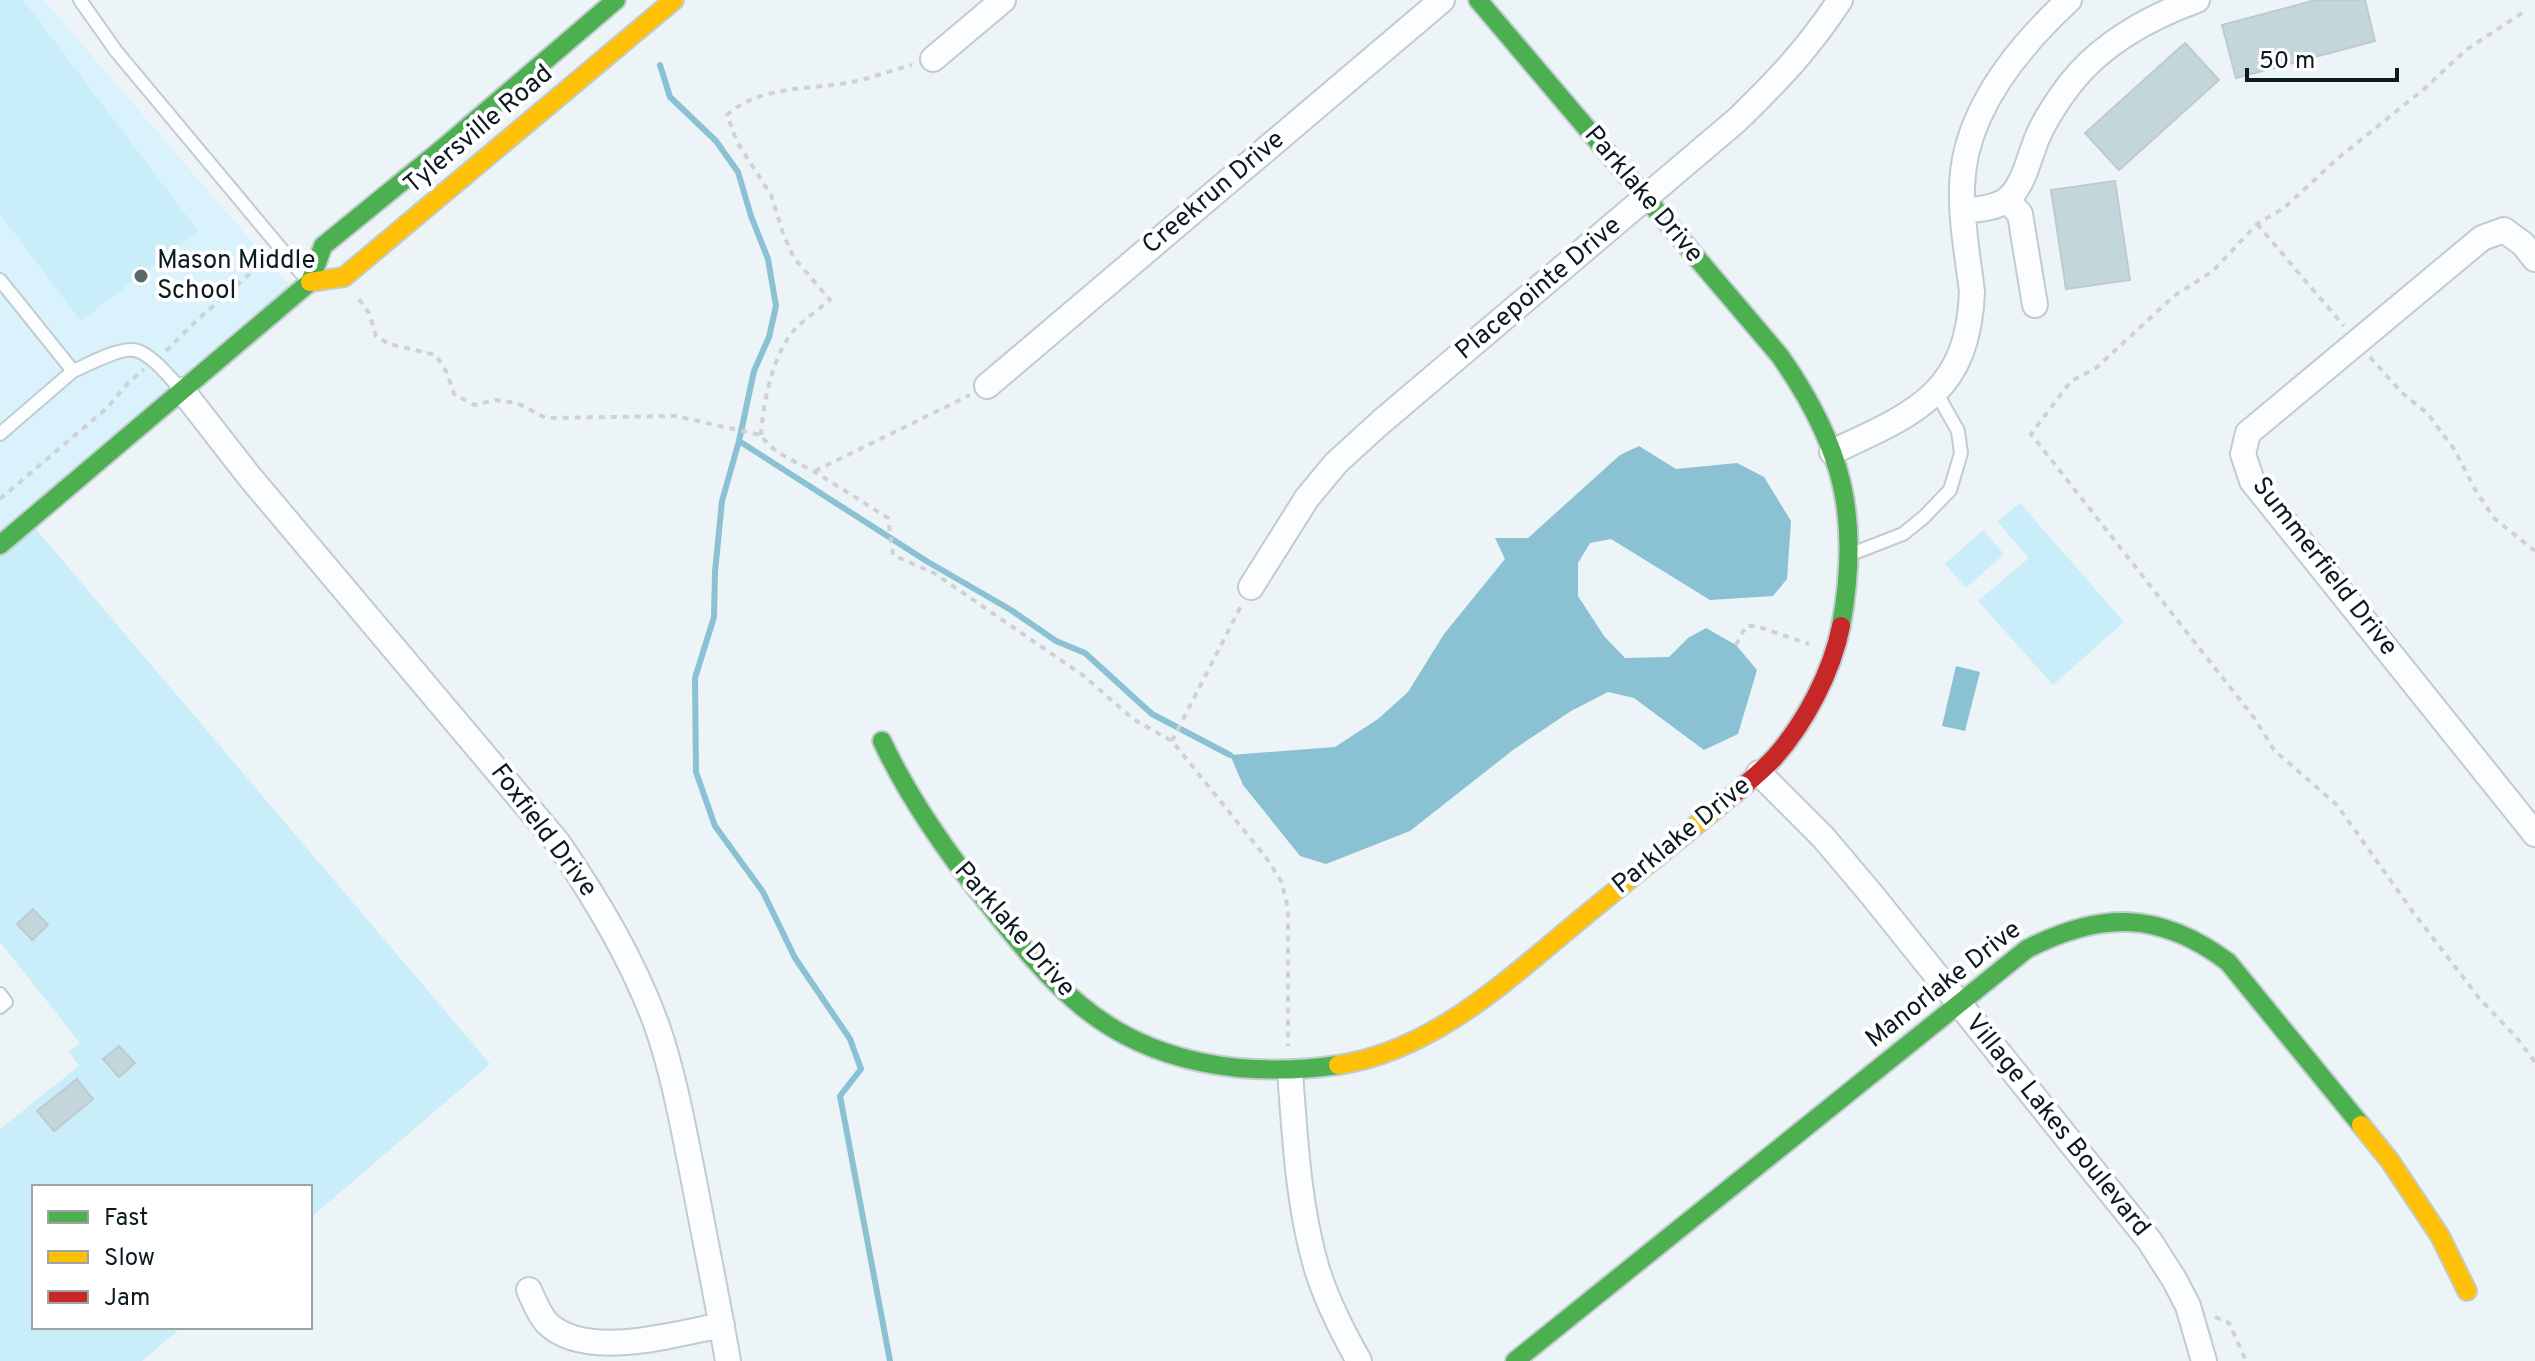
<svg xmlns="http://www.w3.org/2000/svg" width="2535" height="1361" font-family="Overpass,sans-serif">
<rect width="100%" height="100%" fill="#ecf4f7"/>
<path fill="#d9f2fb" d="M0,0H44L296,293L0,545Z"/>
<path fill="#c9edf9" d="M0,0H23L198,231L81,321L0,214Z
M2020,503L2124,622L2053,685L1978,601L2029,558L1997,521Z
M29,521L490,1064L310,1218V1187H34V1327H182L142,1361H0V1129L79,1066L69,1052L80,1043L0,942V545Z
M1983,530L2004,554L1966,588L1945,564Z"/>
<path fill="#8ac1d3" d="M1639,446L1676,469L1737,463L1764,477L1791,521L1787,579L1773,596L1710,600L1611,539L1590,543L1578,563V596L1604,636L1625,658L1669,657L1688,638L1706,628L1736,645L1757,670L1738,734L1704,750L1634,698L1608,692L1571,711L1513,750L1410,831L1326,864L1300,856L1243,785L1230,755L1335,747L1378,719L1408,692L1444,634L1505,559L1495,538H1528L1620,455Z
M1956,666L1980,672L1965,731L1942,726Z"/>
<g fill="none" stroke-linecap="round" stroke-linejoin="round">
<path stroke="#8ac1d3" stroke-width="6" d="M660,65L670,97L716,141L738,172L751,216L768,259L776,306L769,337L754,371L739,441L722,501L715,572L714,617L695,678L696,772L715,826L763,892L795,958L850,1039L861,1069L840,1096L890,1361
M739,441L928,562L1011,610L1056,641L1085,653L1152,714L1230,755"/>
</g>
<path fill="#c3d6dc" stroke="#bfcace" stroke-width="2" d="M2316,0H2365L2375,41L2236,78L2222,25Z
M2185,43L2219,80L2119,170L2085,133Z
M2115,181L2130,280L2066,289L2051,190Z
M33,909L48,925L32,940L17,924Z
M119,1046L135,1063L119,1077L103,1059Z
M77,1079L93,1099L54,1131L37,1111Z"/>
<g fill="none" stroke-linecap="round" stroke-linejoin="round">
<g stroke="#c1cccf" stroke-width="16">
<path id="lane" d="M80,0L116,51L307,280
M0,280L73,371L0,434
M73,371C88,365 122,345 138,351C154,357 168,376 180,388
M1854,553L1903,534L1924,517L1950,490L1961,453L1958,431L1936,392
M0,994L6,1002L0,1007"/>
</g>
<g stroke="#c1cccf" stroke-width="28">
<path id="street" d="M933,59L1003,0
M2007,200L2020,214L2035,305
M1963,211C1977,209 1993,209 2005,201C2024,188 2029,156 2038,136C2046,117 2058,100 2070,84C2102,43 2150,17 2197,0
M2535,259L2523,244L2504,230L2482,238L2248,433L2243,454L2252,481L2535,834
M987,386L1442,0
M182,390L249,476L558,843C597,900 633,960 657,1026C675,1078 684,1132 695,1186C706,1245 718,1303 728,1361
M1832,452C1914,414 1968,394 1972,292C1968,258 1961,222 1962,188C1963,113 2017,48 2069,0
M1251,587L1307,498L1336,463L1381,422L1737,120C1778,80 1808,49 1840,0
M1759,773L1823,837L1872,895L2149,1240L2174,1279L2188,1306L2204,1361
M1290,1072C1295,1137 1298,1203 1316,1266C1326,1300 1342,1331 1359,1361
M529,1290C534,1301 538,1313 547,1323C586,1361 674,1334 722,1325"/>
</g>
<g stroke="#c1cccf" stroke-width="22">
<path id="fast" d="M1478,0L1780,356C1843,446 1861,517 1841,626
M0,545L310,282L323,246L442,149L616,0
M882,741C909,799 945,850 985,900C1014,936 1043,974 1079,1004C1151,1065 1247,1078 1338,1065
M1515,1361L2027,949C2101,911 2160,911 2228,962L2361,1125"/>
</g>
<g stroke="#c1cccf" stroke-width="22">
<path id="slow" d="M310,282L344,277L674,0
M1338,1065C1434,1051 1509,978 1581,919C1628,880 1676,842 1723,803
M2361,1125L2390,1161L2440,1236L2467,1291"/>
</g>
<g stroke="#c1cccf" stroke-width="22">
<path id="jam" d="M1723,803C1740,789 1758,775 1774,758C1805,723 1832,672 1841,626"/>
</g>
<path stroke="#cfd2d4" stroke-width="4" stroke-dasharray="6 6" stroke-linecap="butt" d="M2522,13L2466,50L2424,89L2337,159L2284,208L2257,224L2213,271L2174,296L2096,368L2071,381L2031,434L2255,719L2274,750L2337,805L2413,912L2479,998L2516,1037L2535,1062
M2257,224L2344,326
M359,299L369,313L376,336L389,344L436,355L447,373L454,394L474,405L496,400L517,403L546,418L675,416L761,435C773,455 799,462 818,474C841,488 864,503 888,518L893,555L934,573L1084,676L1133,719L1172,741L1267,859L1281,881L1288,908V1046
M166,351L196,321L269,257
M2370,357L2401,392L2427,413L2454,449L2477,493L2495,519L2535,551
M761,435C763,402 773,353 796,328C806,318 819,309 830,300L794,258L783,233L771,195L737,142L727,115C759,85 811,90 852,82C872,78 892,70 912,65
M815,471L970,395
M0,499L107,408L128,383L144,369
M1736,645L1746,626H1756L1809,644
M1172,741L1242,604
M2215,1317L2229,1323L2246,1361"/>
<use href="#lane" stroke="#fcfdfe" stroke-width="12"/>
<use href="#street" stroke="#fcfdfe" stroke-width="24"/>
<use href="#fast" stroke="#4caf50" stroke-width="18"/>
<use href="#slow" stroke="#ffc107" stroke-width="18"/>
<use href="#jam" stroke="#c62828" stroke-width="18"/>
</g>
<circle fill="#5a676b" stroke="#fff" stroke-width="3" cx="141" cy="276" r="8"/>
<g text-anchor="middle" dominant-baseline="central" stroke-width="8" stroke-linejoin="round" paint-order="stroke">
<g font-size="26" fill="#0c1b20" stroke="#fff">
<text transform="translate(479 130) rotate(-40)">Tylersville Road</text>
<text transform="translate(1214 193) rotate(-40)">Creekrun Drive</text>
<text transform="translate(1643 195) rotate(50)">Parklake Drive</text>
<text transform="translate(1539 289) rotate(-40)">Placepointe Drive</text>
<text transform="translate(2324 567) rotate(52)">Summerfield Drive</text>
<text transform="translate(543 831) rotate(53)">Foxfield Drive</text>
<text transform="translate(1682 836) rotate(-39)">Parklake Drive</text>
<text transform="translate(1014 930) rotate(49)">Parklake Drive</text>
<text transform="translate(1944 985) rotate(-38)">Manorlake Drive</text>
<text transform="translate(2057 1126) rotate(51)">Village Lakes Boulevard</text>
</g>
<g font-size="26" fill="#0c1b20" stroke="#fff" text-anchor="start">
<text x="157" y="261">Mason Middle<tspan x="157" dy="30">School</tspan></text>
</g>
</g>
<rect x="32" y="1185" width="280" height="144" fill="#ffffff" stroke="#9ea4a6" stroke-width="2"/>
<rect x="48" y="1211" width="40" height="12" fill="#4caf50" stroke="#9ea4a6" stroke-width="2"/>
<text x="104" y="1225" font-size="24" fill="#0c1b20">Fast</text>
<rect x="48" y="1251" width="40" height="12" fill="#ffc107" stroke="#9ea4a6" stroke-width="2"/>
<text x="104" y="1265" font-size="24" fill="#0c1b20">Slow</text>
<rect x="48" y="1291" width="40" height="12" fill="#c62828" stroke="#9ea4a6" stroke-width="2"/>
<text x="104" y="1305" font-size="24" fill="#0c1b20">Jam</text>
<path d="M2247 68v12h150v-12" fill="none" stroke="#0c1b20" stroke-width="4"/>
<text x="2259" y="68" font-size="24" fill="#0c1b20" stroke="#ffffff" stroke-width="6" paint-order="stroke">50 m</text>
</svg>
